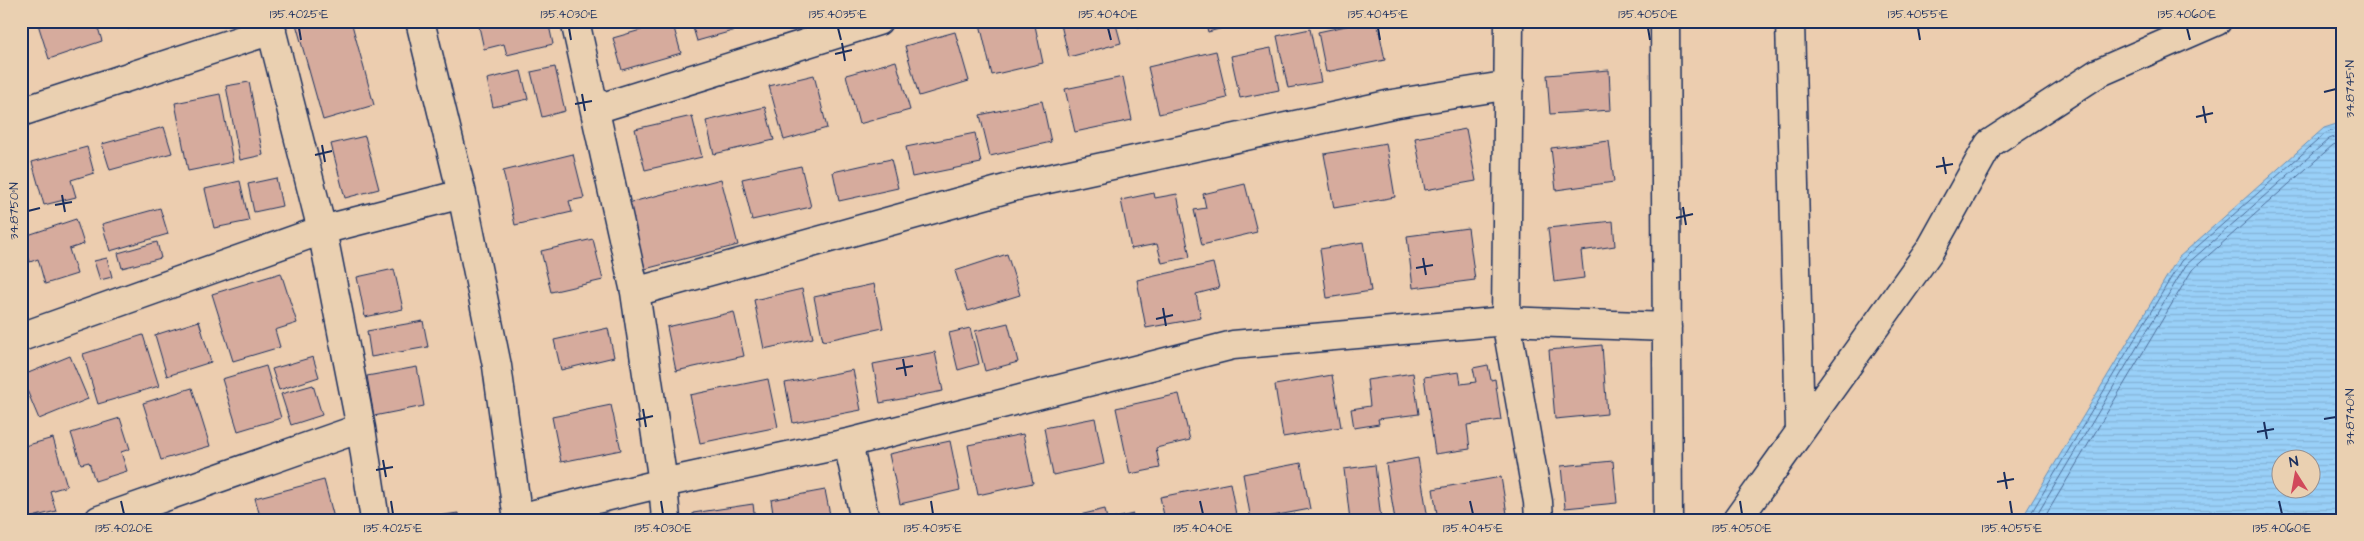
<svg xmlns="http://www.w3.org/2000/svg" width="2364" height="541" font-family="'Architects Daughter',sans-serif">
<defs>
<pattern id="water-rules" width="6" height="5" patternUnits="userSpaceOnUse" patternTransform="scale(1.25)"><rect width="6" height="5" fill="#99d0f8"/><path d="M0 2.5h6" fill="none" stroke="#83b3d7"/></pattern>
</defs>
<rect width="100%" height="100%" fill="#eccdaf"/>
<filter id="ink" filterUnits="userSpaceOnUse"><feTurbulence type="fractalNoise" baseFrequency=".02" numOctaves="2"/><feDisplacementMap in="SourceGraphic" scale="10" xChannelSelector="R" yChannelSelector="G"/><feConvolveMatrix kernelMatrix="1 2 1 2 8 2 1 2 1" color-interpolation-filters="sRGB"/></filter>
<g filter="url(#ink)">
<path fill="url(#water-rules)" stroke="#6790ba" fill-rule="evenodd" d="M2343,122V520H2021L2178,258L2324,128ZM2282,458H2312V488H2282Z"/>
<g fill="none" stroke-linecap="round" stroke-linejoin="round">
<path stroke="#4d6f9c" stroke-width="1" d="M2027,520L2181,261L2326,133L2343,127
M2034,520L2186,265L2329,139L2343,134
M2043,520L2192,270L2333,145L2343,142"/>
</g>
<path fill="#d6ab9d" stroke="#1b2f5e" d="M37,21H96L102,41L49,59Z
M126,21H154L128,29Z
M305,21H351L374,105L323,120L296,24Z
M482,21H548L553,44L507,55L504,44L484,49L478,22Z
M672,21L681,53L622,70L613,38Z
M691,21H748L750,26L697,41Z
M990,21H1034L1043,63L992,75L980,24Z
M1060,21H1115L1121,43L1069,57Z
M1137,21H1165L1138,27Z
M1205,21H1249L1208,32Z
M1369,21H1377L1385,60L1326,72L1318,32Z
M1563,21H1606V26L1564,28Z
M1310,29L1321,82L1288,88L1277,36Z
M955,32L969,81L919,96L905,46Z
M1271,48L1279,90L1240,98L1231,56Z
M1216,51L1227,98L1159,114L1148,67Z
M896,61L910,110L859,124L846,75Z
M555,67L565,111L542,117L531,72Z
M1609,70L1611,110L1550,114L1547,75Z
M521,71L528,99L493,107L487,79Z
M814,75L827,128L784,140L769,86Z
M1123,77L1132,120L1075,132L1065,89Z
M249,82L263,155L240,160L226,86Z
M220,94L233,162L188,171L175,103Z
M1042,101L1051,142L990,156L980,115Z
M765,107L774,140L714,154L706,121Z
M692,116L702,157L645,170L635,129Z
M164,127L172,153L110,170L102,144Z
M1466,129L1476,181L1425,190L1415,138Z
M975,133L981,163L912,177L906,147Z
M365,136L379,189L345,198L331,144Z
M1609,141L1614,182L1556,190L1551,148Z
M1386,143L1395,197L1334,208L1324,154Z
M87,147L94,173L71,180L76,197L44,205L32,162Z
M573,154L584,198L569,201L572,212L515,225L503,171Z
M891,159L898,188L839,201L833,172Z
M801,166L811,207L752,220L742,179Z
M276,178L282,206L254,212L248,184Z
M721,179L738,245L645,269L628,203Z
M240,181L249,221L214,228L205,189Z
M1245,184L1257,232L1202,245L1194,210L1206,208L1203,194Z
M21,191L28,208L21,211Z
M1154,193L1155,198L1177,194L1190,257L1162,263L1157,244L1131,249L1121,200Z
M160,208L168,234L110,251L102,224Z
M76,219L84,244L69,249L77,274L45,284L38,259L30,262L22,237Z
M1613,221L1615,246L1581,251L1584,278L1554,282L1548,228Z
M1468,228L1475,280L1413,288L1407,236Z
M593,239L603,280L551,292L541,251Z
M157,242L161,258L122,268L118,253Z
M1363,242L1371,291L1327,298L1320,249Z
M1007,254L1020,295L968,311L955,271Z
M107,258L112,277L100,280L94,261Z
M1213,263L1219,288L1196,294L1201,318L1146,328L1137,280Z
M394,269L403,309L365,317L357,277Z
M281,273L297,323L275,330L280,347L233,361L212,294Z
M874,284L883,328L823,341L814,297Z
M802,289L813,338L764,349L754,300Z
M734,312L744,356L676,371L667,327Z
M199,321L211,362L167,376L155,335Z
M423,321L428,347L371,357L367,331Z
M1008,323L1018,362L985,371L975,331Z
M608,328L614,357L561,370L554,340Z
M970,328L979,364L958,370L949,333Z
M143,335L159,386L98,404L83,354Z
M1602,345L1607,414L1555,419L1549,350Z
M935,352L943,391L880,403L873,364Z
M70,356L88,399L39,419L21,376Z
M313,357L319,377L279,390L272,369Z
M1488,365L1491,380L1495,379L1501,420L1467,425L1470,449L1435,454L1424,377L1459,372L1461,384L1476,382L1473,368Z
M266,366L281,418L238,431L222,379Z
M417,367L424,406L374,416L367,376Z
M853,370L861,410L793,423L785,383Z
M1413,373L1419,414L1378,419L1379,424L1354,428L1351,409L1370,406L1367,380Z
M1332,375L1341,427L1283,437L1275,385Z
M768,379L778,427L700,443L690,395Z
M313,385L322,415L291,425L281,394Z
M192,388L210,446L161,460L143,403Z
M1179,394L1190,440L1156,448L1160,468L1130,474L1116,408Z
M611,405L621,450L561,462L552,417Z
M120,418L130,449L121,452L127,471L95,481L89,462L81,464L71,433Z
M1095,418L1104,464L1053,475L1044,428Z
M1023,434L1033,483L978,495L968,445Z
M53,438L67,486L50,491L56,511L21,520V447Z
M950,441L960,490L900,504L889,454Z
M1418,458L1428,519L1395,520L1386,464Z
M1613,461L1617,503L1565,508L1561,466Z
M1301,463L1310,509L1251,520L1243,474Z
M1375,465L1381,520H1350L1344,469Z
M1501,477L1508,520H1438L1433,489Z
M324,480L334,518L327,520H261L255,498Z
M1230,483L1237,520H1165L1160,497Z
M825,490L831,520H774L771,500Z
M753,504L755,520H694L693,513Z
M1105,509L1107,520H1071V517Z
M458,513L459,520H411Z
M1133,514L1134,520H1108Z"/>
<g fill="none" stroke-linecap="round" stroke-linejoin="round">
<g stroke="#1b2f5e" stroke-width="31">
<path id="minor" d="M269,21L322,230L361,428L375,520
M420,21L462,194L497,366L518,520
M575,21L635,292L663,483L666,520
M1509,21L1506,321L1538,502L1539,520
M1665,21L1668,520
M1790,21L1800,431
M596,109L878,21
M21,112L272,30
M635,292L1020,185L1392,104L1510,85
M21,337L322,230L462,194
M848,443L865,520
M518,518L663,483L848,443L1233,345L1506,321L1667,327
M99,520L361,428
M1737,520L1930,250L1989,144L2098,73L2217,21"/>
</g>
<use href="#minor" stroke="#ead0b1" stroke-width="28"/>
</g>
</g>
<path fill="none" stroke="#1b2f5e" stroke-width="2" d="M299,28L301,40M569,28L571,40M838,28L841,40M1108,28L1111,40M1378,28L1380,40M1648,28L1650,40M1918,28L1920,40M2187,28L2190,40M842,43L845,61M835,54L852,50M2324,92L2336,89M582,94L585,111M575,104L592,101M2203,106L2206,123M2196,117L2213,113M322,145L325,162M315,155L332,151M1943,157L1946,174M1936,167L1953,164M62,195L65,212M55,205L72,202M1683,207L1686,225M28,211L40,208M1676,218L1693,214M1423,258L1426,275M1416,268L1433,265M1163,308L1166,326M1156,319L1173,315M903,359L906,376M896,369L913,366M643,409L646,427M2324,419L2336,417M636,420L653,416M2264,422L2267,439M2257,432L2274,429M383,460L386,477M376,470L393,467M2004,472L2007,489M1997,482L2014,479M121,501L124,514M391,501L393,514M661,501L663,514M931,501L933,514M1200,501L1203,514M1470,501L1473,514M1740,501L1742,514M2010,501L2012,514M2279,501L2282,514"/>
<rect width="2364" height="541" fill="none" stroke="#ead0b1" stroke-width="55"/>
<g transform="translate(2296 474) rotate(349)"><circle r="24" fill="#ead0b1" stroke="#979090"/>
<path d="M0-4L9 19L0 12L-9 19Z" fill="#d1495b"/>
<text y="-8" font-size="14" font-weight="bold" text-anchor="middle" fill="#1b2f5e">N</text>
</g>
<rect x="28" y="28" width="2308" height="486" fill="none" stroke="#1b2f5e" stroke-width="2"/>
<g font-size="12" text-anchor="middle" fill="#1b2f5e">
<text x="299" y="18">135.4025°E</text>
<text x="569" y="18">135.4030°E</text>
<text x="838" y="18">135.4035°E</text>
<text x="1108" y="18">135.4040°E</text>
<text x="1378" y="18">135.4045°E</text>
<text x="1648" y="18">135.4050°E</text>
<text x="1918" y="18">135.4055°E</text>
<text x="2187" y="18">135.4060°E</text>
<text transform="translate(2350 89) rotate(-90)" y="4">34.8745°N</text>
<text transform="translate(14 211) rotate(-90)" y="4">34.8750°N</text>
<text transform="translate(2350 417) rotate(-90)" y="4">34.8740°N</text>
<text x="124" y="532">135.4020°E</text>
<text x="393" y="532">135.4025°E</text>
<text x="663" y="532">135.4030°E</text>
<text x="933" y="532">135.4035°E</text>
<text x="1203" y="532">135.4040°E</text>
<text x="1473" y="532">135.4045°E</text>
<text x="1742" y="532">135.4050°E</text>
<text x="2012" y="532">135.4055°E</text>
<text x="2282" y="532">135.4060°E</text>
</g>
</svg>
